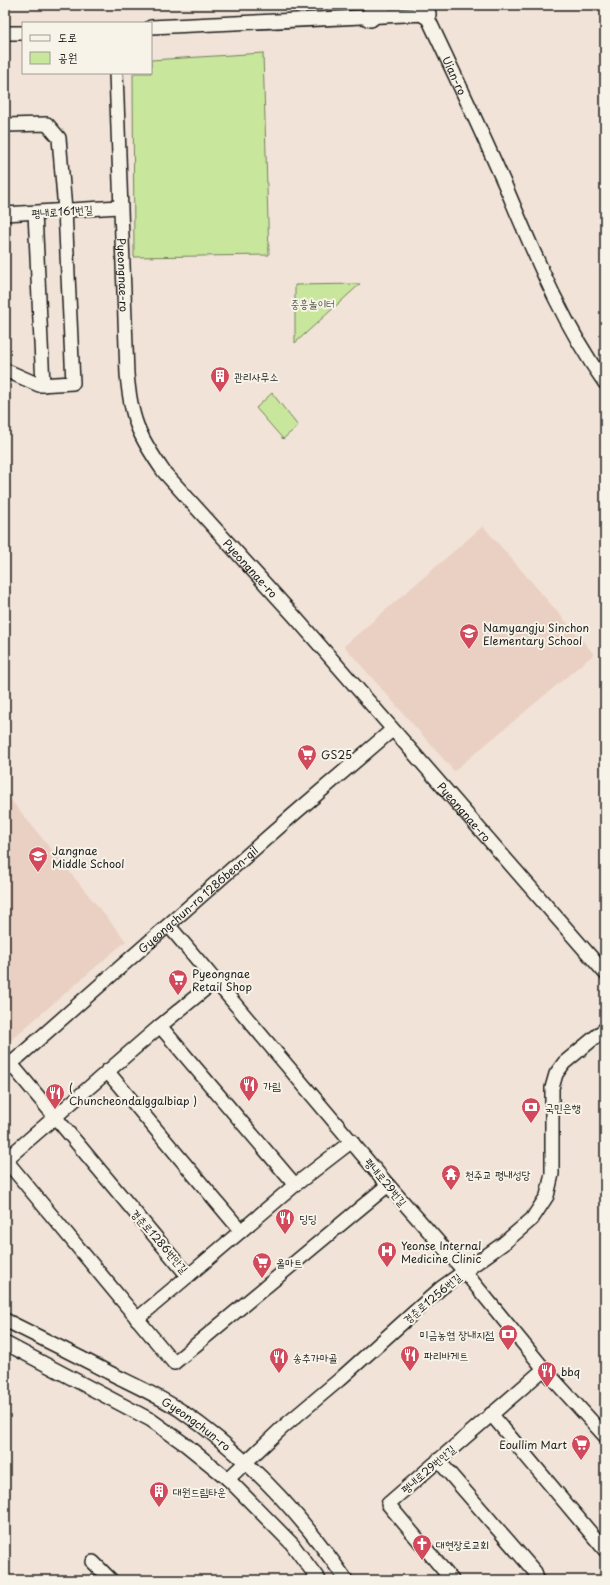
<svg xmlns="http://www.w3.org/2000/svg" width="610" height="1585" font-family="'Playpen Sans','Poor Story',sans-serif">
<rect width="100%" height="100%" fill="#f1e3d7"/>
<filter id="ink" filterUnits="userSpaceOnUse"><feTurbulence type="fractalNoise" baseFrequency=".025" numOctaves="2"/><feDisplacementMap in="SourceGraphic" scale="8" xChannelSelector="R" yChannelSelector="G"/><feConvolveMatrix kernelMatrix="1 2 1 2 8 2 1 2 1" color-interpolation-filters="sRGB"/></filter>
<g filter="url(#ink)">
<path fill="#ead0c3" d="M483,526L594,654L454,771L344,646Z
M11,800L126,941L5,1045V805Z"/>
<path fill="#c9e69d" stroke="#72815c" d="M263,53L269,255L134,257L133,73H151V60Z
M360,284L295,343V285Z
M272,393L298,426L283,439L256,408Z"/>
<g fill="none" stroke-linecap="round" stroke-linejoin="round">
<g stroke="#1c1c1c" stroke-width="16">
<g id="minor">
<path id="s1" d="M151,27L426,14C453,71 480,128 505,185C534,253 562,323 605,383"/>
<path d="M5,33H23"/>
<path id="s2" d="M116,73L127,374C131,419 138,435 164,472L296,618L605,973"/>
<path d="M5,125L47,124L59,138L65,210L73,383L39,385L5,370"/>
<path d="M35,213L43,385"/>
<path d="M5,214L119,207"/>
<path d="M169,926L388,1185L464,1271L544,1369L605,1436"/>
<path d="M215,981L160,1026L10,1156L9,1164L174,1363L388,1185"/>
<path d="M160,1026L295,1185"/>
<path d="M5,1060L11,1064L188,1276L295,1185L352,1141"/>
<path id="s3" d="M5,1069L294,814L392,730"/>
<path d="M107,1071L241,1231"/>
<path d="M137,1319L188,1276"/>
<path id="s4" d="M5,1320C39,1337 74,1354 108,1372C132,1384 157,1395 180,1410C246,1455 301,1514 346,1580"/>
<path d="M5,1343L151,1420L186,1445L228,1479L292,1544L319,1580"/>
<path d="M491,1414L605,1550"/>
<path d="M438,1460L535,1572L537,1580"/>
<path d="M228,1479L282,1428L339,1380L441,1288L504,1243L532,1219L547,1196L552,1174V1088L556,1074L564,1063L605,1029"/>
<path d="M93,1562L111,1580"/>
<path d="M452,1580L388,1504L544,1369"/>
</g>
</g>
<g stroke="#1c1c1c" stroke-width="22">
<path id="highway" d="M422,5L426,14
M370,17L381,5"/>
</g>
<use href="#minor" stroke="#f7f3e8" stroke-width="13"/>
<use href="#highway" stroke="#f7f3e8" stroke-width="19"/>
</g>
</g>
<defs>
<g id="building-pin" transform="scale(1)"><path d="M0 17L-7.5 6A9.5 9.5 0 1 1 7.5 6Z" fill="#d1495b" stroke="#f7f3e8"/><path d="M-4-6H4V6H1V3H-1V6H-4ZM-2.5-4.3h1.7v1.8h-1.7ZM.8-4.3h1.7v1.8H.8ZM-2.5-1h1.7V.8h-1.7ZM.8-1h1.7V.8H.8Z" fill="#fff"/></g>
<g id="school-pin" transform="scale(1)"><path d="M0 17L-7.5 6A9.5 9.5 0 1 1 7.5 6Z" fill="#d1495b" stroke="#f7f3e8"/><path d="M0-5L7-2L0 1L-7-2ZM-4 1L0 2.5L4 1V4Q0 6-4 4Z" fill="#fff"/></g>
<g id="supermarket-pin" transform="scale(1)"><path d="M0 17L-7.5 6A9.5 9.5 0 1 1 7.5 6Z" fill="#d1495b" stroke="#f7f3e8"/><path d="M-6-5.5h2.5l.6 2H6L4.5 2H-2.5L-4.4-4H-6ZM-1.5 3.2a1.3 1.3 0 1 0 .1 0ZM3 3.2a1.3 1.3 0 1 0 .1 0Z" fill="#fff"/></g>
<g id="restaurant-pin" transform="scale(1)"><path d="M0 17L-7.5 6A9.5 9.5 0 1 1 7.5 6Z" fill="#d1495b" stroke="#f7f3e8"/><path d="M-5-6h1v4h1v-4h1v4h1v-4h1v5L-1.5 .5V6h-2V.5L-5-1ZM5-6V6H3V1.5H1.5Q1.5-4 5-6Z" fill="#fff"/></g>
<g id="bank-pin" transform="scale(1)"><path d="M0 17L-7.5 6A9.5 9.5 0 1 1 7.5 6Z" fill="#d1495b" stroke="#f7f3e8"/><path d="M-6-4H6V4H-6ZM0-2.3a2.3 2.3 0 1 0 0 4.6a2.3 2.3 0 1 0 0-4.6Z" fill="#fff"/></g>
<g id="temple-pin" transform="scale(1)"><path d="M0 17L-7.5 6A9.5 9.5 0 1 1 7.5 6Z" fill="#d1495b" stroke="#f7f3e8"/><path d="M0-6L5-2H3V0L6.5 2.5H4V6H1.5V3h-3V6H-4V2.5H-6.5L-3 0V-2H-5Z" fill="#fff"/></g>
<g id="hospital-pin" transform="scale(1)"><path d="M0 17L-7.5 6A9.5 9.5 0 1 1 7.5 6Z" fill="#d1495b" stroke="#f7f3e8"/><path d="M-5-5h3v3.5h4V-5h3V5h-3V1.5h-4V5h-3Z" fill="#fff"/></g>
<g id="church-pin" transform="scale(1)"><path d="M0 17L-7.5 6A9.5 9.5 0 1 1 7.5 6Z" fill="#d1495b" stroke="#f7f3e8"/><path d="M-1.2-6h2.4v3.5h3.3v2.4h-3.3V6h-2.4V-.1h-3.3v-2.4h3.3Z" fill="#fff"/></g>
</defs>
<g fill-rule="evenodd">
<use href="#building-pin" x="220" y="376"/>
<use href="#school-pin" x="469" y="633"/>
<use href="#supermarket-pin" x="307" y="754"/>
<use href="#school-pin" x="38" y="856"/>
<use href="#supermarket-pin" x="178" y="979"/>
<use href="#restaurant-pin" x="249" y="1085"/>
<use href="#restaurant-pin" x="55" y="1093"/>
<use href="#bank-pin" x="531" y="1107"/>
<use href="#temple-pin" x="451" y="1174"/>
<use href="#restaurant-pin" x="285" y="1218"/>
<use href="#hospital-pin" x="387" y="1251"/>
<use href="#supermarket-pin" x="262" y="1262"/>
<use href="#bank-pin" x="508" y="1334"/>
<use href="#restaurant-pin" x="410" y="1355"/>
<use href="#restaurant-pin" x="279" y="1357"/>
<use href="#restaurant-pin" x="547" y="1371"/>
<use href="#supermarket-pin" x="581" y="1444"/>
<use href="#building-pin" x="159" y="1491"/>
<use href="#church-pin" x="422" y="1544"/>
</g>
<g text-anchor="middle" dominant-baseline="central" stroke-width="4" stroke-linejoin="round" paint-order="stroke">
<g font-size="11" fill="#1c1c1c" stroke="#f7f3e8">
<text stroke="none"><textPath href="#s1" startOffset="343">Uian-ro</textPath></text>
<text transform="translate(62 211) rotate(-4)">평내로161번길</text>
<text stroke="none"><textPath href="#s2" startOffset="202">Pyeongnae-ro</textPath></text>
<text stroke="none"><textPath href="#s2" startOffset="537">Pyeongnae-ro</textPath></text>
<text stroke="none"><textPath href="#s2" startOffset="861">Pyeongnae-ro</textPath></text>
<text stroke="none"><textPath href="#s3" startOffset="257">Gyeongchun-ro 1286beon-gil</textPath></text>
<text transform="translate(386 1182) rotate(50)">평내로29번길</text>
<text transform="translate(160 1241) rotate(49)">경춘로1286번안길</text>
<text transform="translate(432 1298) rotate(-40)">경춘로1256번길</text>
<text stroke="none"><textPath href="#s4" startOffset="218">Gyeongchun-ro</textPath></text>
<text transform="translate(428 1469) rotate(-41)">평내로29번안길</text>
</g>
<g font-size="11" fill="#505943" stroke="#f7f3e8">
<text x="313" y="303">중흥놀이터</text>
</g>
<g font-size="11" fill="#1c1c1c" stroke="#f7f3e8" text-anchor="start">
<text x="234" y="376">관리사무소</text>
<text x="483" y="627">Namyangju Sinchon<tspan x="483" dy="13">Elementary School</tspan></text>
<text x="321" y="754">GS25</text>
<text x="52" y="850">Jangnae<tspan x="52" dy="13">Middle School</tspan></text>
<text x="192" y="973">Pyeongnae<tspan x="192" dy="13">Retail Shop</tspan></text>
<text x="263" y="1085">가림</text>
<text x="69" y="1087">(<tspan x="69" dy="13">Chuncheondalggalbiap )</tspan></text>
<text x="545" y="1107">국민은행</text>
<text x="465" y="1174">천주교 평내성당</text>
<text x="299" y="1218">딩딩</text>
<text x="401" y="1245">Yeonse Internal<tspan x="401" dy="13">Medicine Clinic</tspan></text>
<text x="276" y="1262">올마트</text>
<text x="494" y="1334" text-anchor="end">미금농협 장내지점</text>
<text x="424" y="1355">파리바게트</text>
<text x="293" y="1357">송추가마골</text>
<text x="561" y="1371">bbq</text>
<text x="567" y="1444" text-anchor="end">Eoullim Mart</text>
<text x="173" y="1491">대원드림타운</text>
<text x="436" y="1544">대현장로교회</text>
</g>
</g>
<rect width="610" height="1585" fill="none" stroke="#f7f3e8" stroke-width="20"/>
<rect x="10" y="10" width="590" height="1565" fill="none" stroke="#1c1c1c" stroke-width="1.5" filter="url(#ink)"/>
<rect x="22" y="22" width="130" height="52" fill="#f7f3e8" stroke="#9f9d96"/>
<rect x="30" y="35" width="20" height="6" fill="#f7f3e8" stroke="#9f9d96"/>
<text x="58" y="42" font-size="12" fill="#1c1c1c">도로</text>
<rect x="30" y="52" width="20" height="12" fill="#c9e69d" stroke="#9f9d96"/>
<text x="58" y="62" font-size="12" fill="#1c1c1c">공원</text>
</svg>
